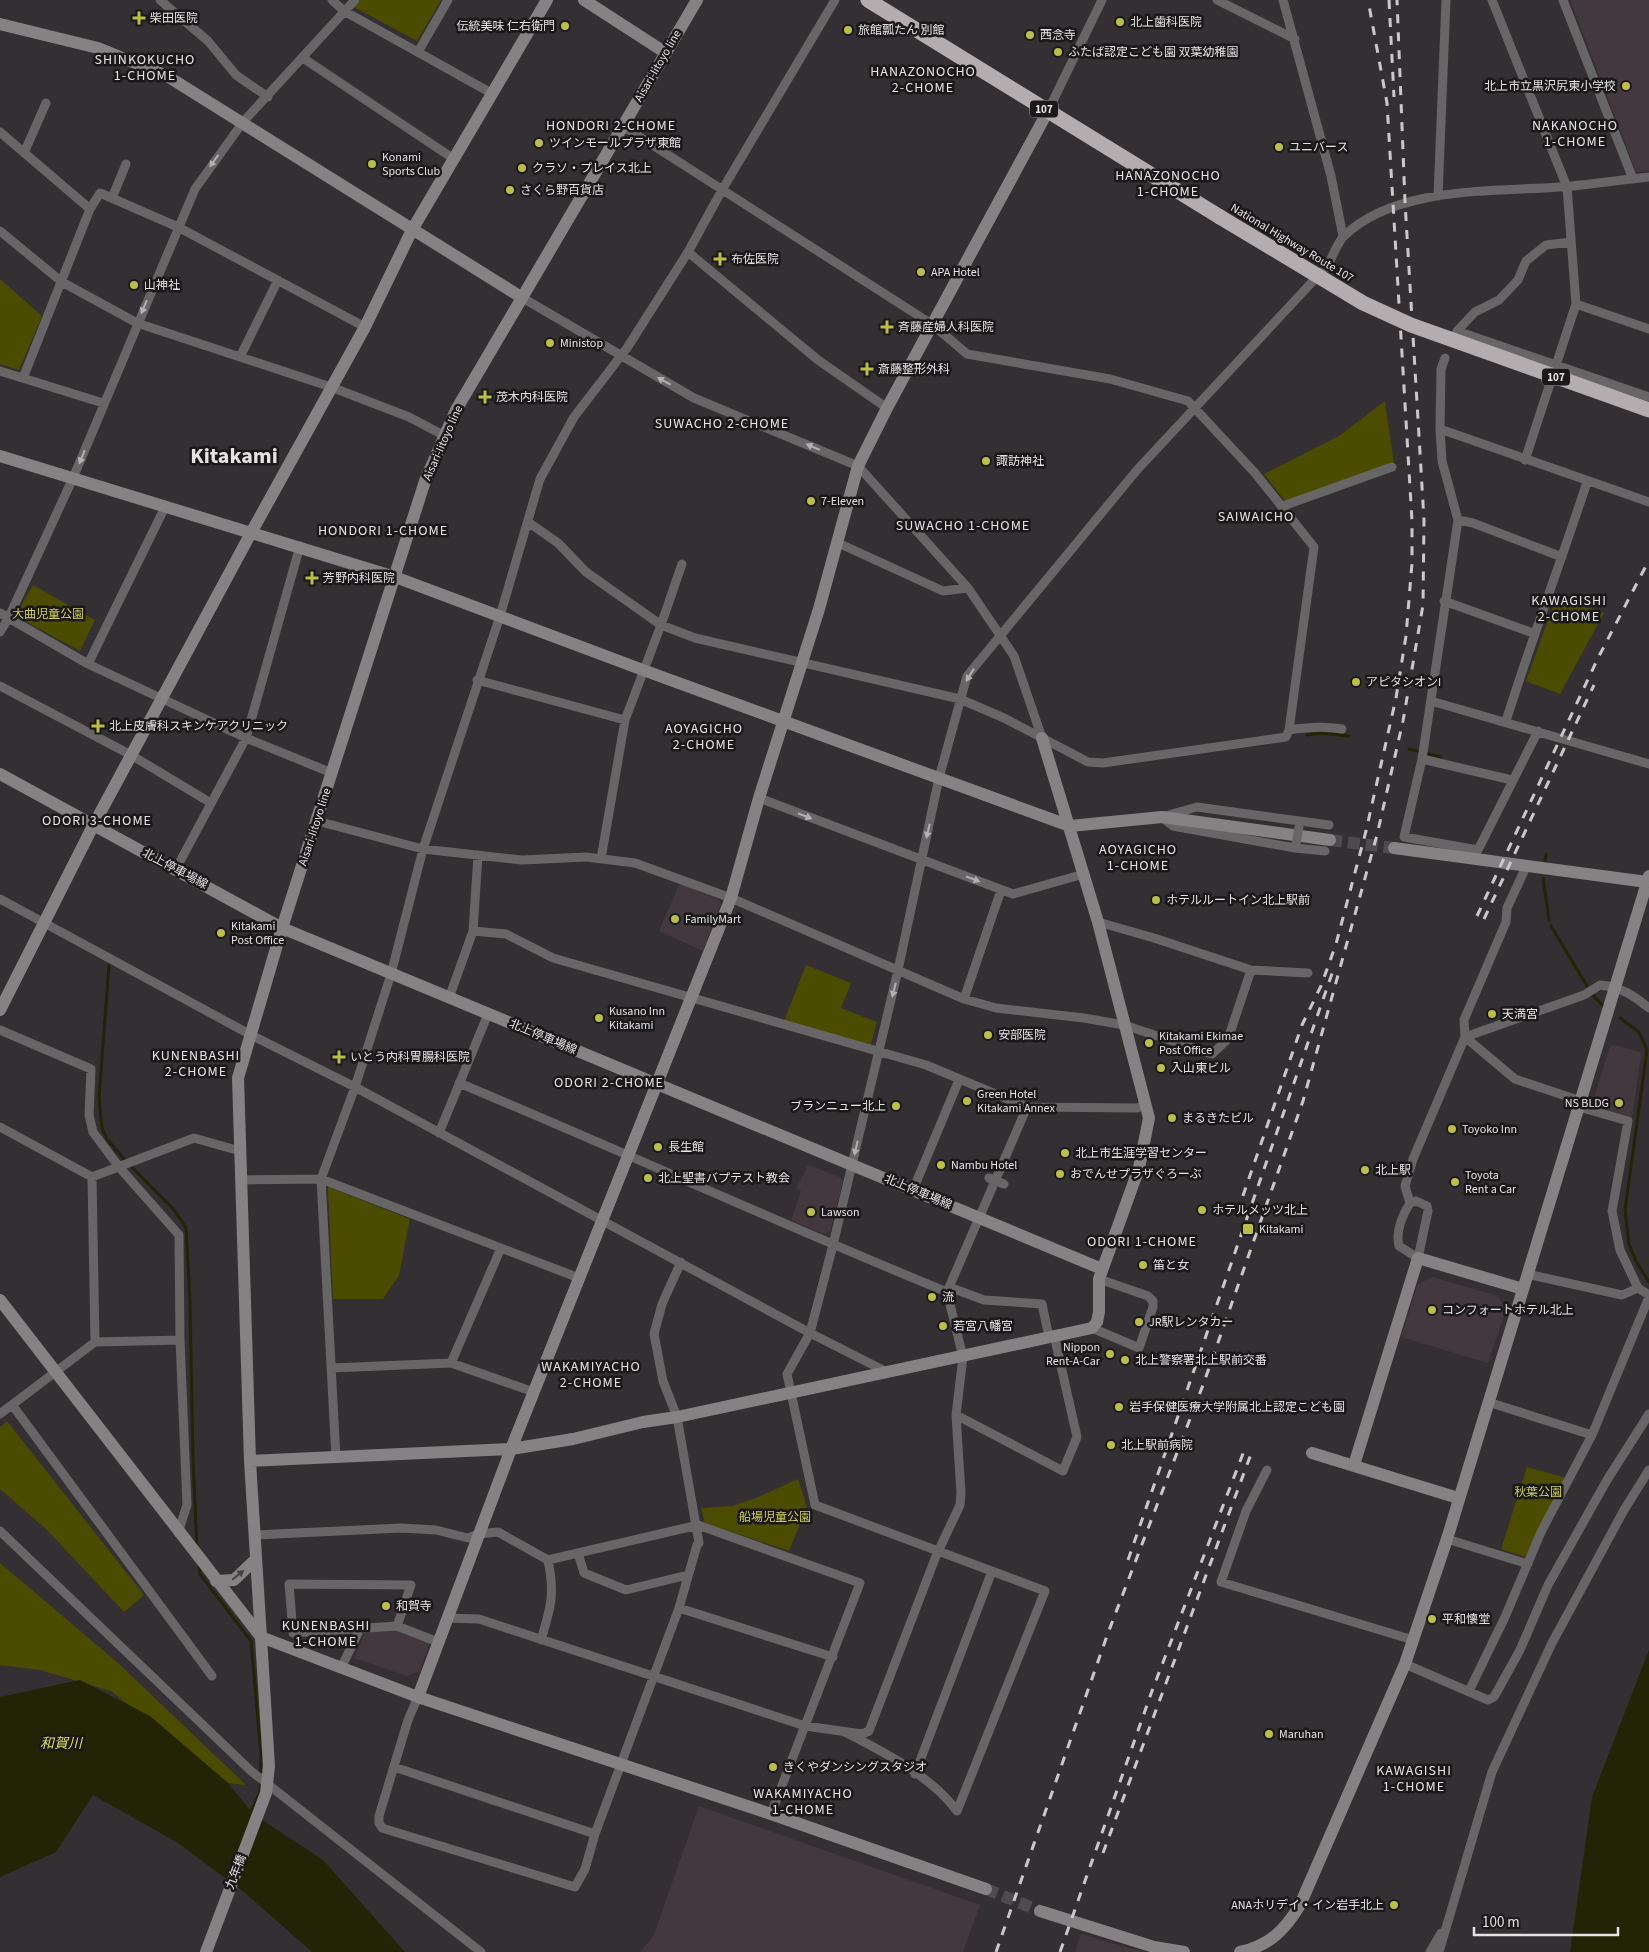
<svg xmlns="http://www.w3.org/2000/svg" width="1649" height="1952" font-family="'Source Sans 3','Noto Sans JP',sans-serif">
<rect width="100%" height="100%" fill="#342f32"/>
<path fill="#43383d" d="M1570,0H1649V171L1636,172Z
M680,883L719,900L721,904L703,951L659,931Z
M1615,1045L1640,1052L1641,1055L1632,1119L1594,1108L1592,1104L1610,1046Z
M808,1165L840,1177L843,1181L830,1232L823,1234L791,1220L801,1191L796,1189Z
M1432,1277L1498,1296L1506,1310L1488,1363L1401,1337L1418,1284Z
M390,1628L430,1642L420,1671L407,1676L354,1658L366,1631Z
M699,1806L980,1905L963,1952H640L653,1937Z
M1081,1934L1143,1952H1075Z"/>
<path fill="#4b4c00" d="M361,0H441L417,41L354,7Z
M0,279L42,316L19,370L0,364Z
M1385,401L1394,465L1285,501L1264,474L1339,436Z
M33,585L95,620L80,651L15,616Z
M1557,596L1604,613L1560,694L1526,681Z
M806,965L851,983L841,1008L877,1022L870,1047L784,1021Z
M328,1187L410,1219L399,1275L383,1299H333Z
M7,1421L144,1595L124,1612L47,1530L0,1489V1427Z
M1527,1467L1566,1478L1525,1557L1501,1549Z
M798,1479L807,1507L789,1551L705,1523L701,1508L732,1506L756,1498Z
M0,1563L117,1662L246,1785L228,1783L111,1691L40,1670L0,1665Z"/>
<path fill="#232305" d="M1649,1650V1952H1570L1592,1797Z
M80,1680L150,1716L228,1783L253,1814L323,1860L405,1952H312L244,1892L178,1843L93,1795L56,1852L0,1877V1697Z"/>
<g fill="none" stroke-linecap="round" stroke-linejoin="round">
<path stroke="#232305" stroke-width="3" d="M1307,735L1320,733L1349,736
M1409,749L1441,757
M1545,861L1546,854
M1543,878L1549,920
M1551,926L1587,986
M109,965L99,1098L102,1128L107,1139L123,1158L175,1211L186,1228L190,1300L193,1461L197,1547
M1592,994L1605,1008
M1620,1018L1639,1032L1647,1050L1625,1210L1629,1244L1636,1261L1649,1282
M199,1565L200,1574L251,1641L261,1755L260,1792L250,1814"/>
<path stroke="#4f4a4d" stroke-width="12" stroke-dasharray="12 6" stroke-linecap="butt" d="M1330,840L1394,848
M986,1889L1040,1911"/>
<path stroke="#686566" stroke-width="9" d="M160,0L208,41L236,75L268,97
M332,0L344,11L493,94
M1217,0L1295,39
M1283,0L1331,176L1343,236
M1492,0L1567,187L1576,304L1525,460
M1563,0L1633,179
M418,52L448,0
M303,58L454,159
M1048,111L1102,0
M623,126L933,325L967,354L1110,379L1188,401L1255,473L1314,547L1289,730
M0,132L90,209
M24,153L46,103
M1438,196L1446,0
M112,198L126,164
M0,231L62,282L137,323L331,387L409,417L445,436
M1571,242L1546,245L1526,261L1518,280L1499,300L1475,312L1457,331L1649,397
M688,252L818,360L887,408
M521,297L694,398L858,466L968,588L1014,656L1042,738
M1576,304L1649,329
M240,357L278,280
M0,371L103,403
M23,378L90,209L100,193L178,227L365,327
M1440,429L1441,369L1445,358
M1283,506L1392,467
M1458,520L1473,523L1562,557
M528,522L558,543L586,572L661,625L695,638L960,699L1004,718L1088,762L1103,763L1286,737L1289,730C1308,727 1324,726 1342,729
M836,542L943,591L968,588
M1444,601L1533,633
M0,613L88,664L246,738L332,773
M0,632L9,617L73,478L195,189L243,122L355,0
M88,664L165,507
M477,680L625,720
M0,686L131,755L211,803
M1431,701L1649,764
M1506,721C1531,641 1561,562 1587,482
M1538,731L1478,850L1404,837L1422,759L1458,520L1442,461L1440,429L1649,502
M1422,759L1512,780
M759,798L1013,894L1084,874
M1165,816L1197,807L1329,825
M1162,817L1173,826L1295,848L1325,851
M317,821L423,849L522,860L586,857L635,863L731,898L964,999L996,1008L1084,1018L1124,1025L1212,1054L1228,1039L1251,970
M601,859L625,720L661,625L682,564
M176,869L246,738L300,546
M0,899L251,1035L355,1087L810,1333L887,1372
M1098,922L1154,938L1251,970L1308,973
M473,931L506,934L553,958L926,1065L1027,1107L1137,1108L1146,1105
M449,998L473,931L478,855
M964,999L1001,890
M0,1030L91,1069L89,1115L93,1132L119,1167L179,1235L180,1340L187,1505L178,1533
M1465,1037L1584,995L1600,985C1621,987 1633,995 1649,1008
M1465,1037L1515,1079L1581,1101
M1579,1107L1628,1121L1612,1211L1620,1250L1638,1288L1649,1295
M0,1127L92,1177L194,1138L240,1151
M439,1133L488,1014
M92,1177L95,1342
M242,1180L321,1179L579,1278
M913,1190L959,1080
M1416,1201L1427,1206L1428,1211L1418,1258L1399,1246C1395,1231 1402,1216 1410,1203Z
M1410,1203L1405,1186L1413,1159L1465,1037L1464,1020L1506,922L1507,908L1526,867
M1527,1274L1622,1295L1638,1288
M949,1287L984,1300L1042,1304L1049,1337
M947,1292L1027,1107
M1092,1328L1139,1348L1153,1307V1301L1148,1296L1099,1279
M451,1363L501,1248
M331,1368L451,1363L534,1392
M1488,1402L1592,1435
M13,1406L212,1676
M0,1414L95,1342L180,1340
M956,1415L1063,1471L1077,1437L1054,1335
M336,1458L321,1179L355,1087L391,974L423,849L500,616L540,479L574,417L627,348L688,252L722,190L835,0
M1267,1470L1246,1511L1221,1582L1413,1640
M0,1531L251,1771L481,1952
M255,1535L401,1528L436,1530L468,1538L479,1534L498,1532L548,1560L698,1525L860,1583L771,1814
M1447,1539L1528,1564
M578,1553L584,1573L626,1590L688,1575
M679,1608L833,1657
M447,1618L479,1619L805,1726L862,1734L869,1731L936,1556L960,1505L961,1493L956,1415L963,1357L947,1292C783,1225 622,1151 459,1083
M397,1626L411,1585L289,1584L293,1633L397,1626L438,1642
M541,1640C551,1607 555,1594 548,1560
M1405,1664L1488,1700L1494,1697L1520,1650L1548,1585L1607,1480L1649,1414
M341,1668L361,1627
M1469,1691L1505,1617L1541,1532L1592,1435L1649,1297
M418,1697L408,1720L379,1816V1823L382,1828L575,1887L585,1869L595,1834L679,1608L697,1545L699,1543L677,1417L663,1381L654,1334L662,1304L681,1262
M845,1732C885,1753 930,1775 957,1811L1045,1591L815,1505L787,1374L810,1333L833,1245L898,970L939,778L967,676L1137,470L1328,265C1333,256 1337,243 1344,236C1396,186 1492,192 1559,187C1589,185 1619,180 1649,177
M394,1767L595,1834
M915,1774L992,1571
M1430,1952L1441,1933
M1439,1952L1492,1772L1552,1643L1624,1510L1649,1470"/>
<path stroke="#868284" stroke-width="12" d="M584,0L666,53
M0,24L98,48L167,76L521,297
M0,456L395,577L643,670L1070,826L1162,817L1330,840
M0,774L282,928L1102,1269
M1394,848L1647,882
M0,1010L93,826L251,533L365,327L412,230L547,0
M0,1300L261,1637L418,1697L771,1814L986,1889
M1312,1453L1458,1498
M250,1461L511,1449L573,1439L643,1422L677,1417L1092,1328L1097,1322L1099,1312V1279L1139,1168L1149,1118L1098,922L1042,738
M1354,1465L1418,1258L1523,1289
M216,1581L234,1580L256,1559
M418,1697L511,1449L731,898L759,798L819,609L858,466L887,408L1048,111
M1040,1911L1154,1947L1184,1952
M206,1952L266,1793L269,1766L250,1461L238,1078L282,928L425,481L456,410L697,0
M1240,1952C1269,1946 1285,1930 1300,1905L1405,1664L1447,1539L1649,876"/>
<path stroke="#b3adaf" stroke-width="15" d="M868,0L1220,217"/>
<path stroke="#cbc8ca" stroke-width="3" stroke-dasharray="9 9" stroke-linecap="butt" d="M1389,0L1394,97
M1477,916L1598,658L1649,560
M1484,919L1594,685
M1237,1213L1302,1025L1321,986L1336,944L1366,831L1396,698L1406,636L1412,563V521L1387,103L1368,0
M1128,1560L1335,965
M1103,1853L1251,1454
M996,1952L1108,1633L1203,1385L1303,1101L1377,835L1403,721L1423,605L1424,520L1405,202L1397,0
M1060,1952L1152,1691L1244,1451"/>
<path stroke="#686566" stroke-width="9" d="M1296,844L1299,827
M989,1178L1004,1184"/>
<path stroke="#b3adaf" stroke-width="15" d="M1220,217L1363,303L1411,325L1649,410"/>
</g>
<defs><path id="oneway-solid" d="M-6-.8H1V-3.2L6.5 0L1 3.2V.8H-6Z" transform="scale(1.25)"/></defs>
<g fill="#b3b0b2">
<use href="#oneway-solid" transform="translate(214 161) rotate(126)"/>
<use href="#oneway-solid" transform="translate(144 307) rotate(113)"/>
<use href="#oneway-solid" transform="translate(664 381) rotate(-151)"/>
<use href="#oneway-solid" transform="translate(813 447) rotate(-157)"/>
<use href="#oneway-solid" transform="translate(82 457) rotate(112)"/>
<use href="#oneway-solid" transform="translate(970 675) rotate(122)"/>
<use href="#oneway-solid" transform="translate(805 816) rotate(21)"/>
<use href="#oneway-solid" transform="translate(928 831) rotate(103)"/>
<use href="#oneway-solid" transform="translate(973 879) rotate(21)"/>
<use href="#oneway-solid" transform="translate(894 990) rotate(104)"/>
<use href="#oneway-solid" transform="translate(856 1148) rotate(103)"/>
</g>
<use fill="#454244" href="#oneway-solid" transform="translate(238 1575) rotate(-39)"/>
<g fill="#bdbf43" stroke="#1a1819" stroke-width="2">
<path d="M136.5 10.5h5v5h5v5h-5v5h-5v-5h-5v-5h5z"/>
<circle cx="1120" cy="22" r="5"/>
<circle cx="565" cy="26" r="5"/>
<circle cx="848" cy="30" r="5"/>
<circle cx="1030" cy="35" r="5"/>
<circle cx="1058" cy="52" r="5"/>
<circle cx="1626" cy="86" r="5"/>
<circle cx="539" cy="143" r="5"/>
<circle cx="1279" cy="147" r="5"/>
<circle cx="372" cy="164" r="5"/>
<circle cx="522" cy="168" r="5"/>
<circle cx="510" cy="190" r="5"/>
<path d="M717.5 251.5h5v5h5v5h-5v5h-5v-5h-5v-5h5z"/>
<circle cx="921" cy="272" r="5"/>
<circle cx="134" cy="285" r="5"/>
<path d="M884.5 319.5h5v5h5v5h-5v5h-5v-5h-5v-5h5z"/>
<circle cx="550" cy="343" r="5"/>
<path d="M864.5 361.5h5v5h5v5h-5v5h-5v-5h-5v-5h5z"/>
<path d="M482.5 389.5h5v5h5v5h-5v5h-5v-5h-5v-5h5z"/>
<circle cx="986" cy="461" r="5"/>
<circle cx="811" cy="501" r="5"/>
<path d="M309.5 570.5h5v5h5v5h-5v5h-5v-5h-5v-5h5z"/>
<circle cx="1356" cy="682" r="5"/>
<path d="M95.5 718.5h5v5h5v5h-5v5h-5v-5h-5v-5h5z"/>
<circle cx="1156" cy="900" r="5"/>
<circle cx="675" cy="919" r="5"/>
<circle cx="221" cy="933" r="5"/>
<circle cx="1492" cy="1014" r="5"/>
<circle cx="599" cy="1018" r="5"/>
<circle cx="988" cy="1035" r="5"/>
<circle cx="1149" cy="1043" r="5"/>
<path d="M336.5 1049.5h5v5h5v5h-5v5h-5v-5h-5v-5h5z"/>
<circle cx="1161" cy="1068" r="5"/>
<circle cx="967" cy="1101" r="5"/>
<circle cx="1619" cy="1103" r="5"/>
<circle cx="896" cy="1106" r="5"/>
<circle cx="1172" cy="1118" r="5"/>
<circle cx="1452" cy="1129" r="5"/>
<circle cx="658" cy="1147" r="5"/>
<circle cx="1065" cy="1153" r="5"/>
<circle cx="941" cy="1165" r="5"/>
<circle cx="1365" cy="1170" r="5"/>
<circle cx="1060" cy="1174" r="5"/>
<circle cx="648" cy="1178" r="5"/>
<circle cx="1455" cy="1182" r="5"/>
<circle cx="1202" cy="1210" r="5"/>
<circle cx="811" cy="1212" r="5"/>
<rect x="1242" y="1223" width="12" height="12" rx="2.5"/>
<circle cx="1143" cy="1265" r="5"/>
<circle cx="932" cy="1297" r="5"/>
<circle cx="1432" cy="1310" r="5"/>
<circle cx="1139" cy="1322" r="5"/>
<circle cx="943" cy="1326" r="5"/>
<circle cx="1110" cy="1354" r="5"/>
<circle cx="1125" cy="1360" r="5"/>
<circle cx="1119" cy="1407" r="5"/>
<circle cx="1111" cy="1445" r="5"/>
<circle cx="386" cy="1606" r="5"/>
<circle cx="1432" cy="1619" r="5"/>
<circle cx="1269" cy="1734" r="5"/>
<circle cx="773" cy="1767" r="5"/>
<circle cx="1394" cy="1905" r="5"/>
</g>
<g text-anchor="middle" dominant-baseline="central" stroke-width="5" stroke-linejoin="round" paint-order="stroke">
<g fill="#1a1819" stroke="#a8a5a7" stroke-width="1">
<rect x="1030" y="100.5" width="28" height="17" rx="4"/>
<rect x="1542" y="368.5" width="28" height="17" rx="4"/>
</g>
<g font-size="11" font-weight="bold" fill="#e5e2e4">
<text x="1044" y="109">107</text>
<text x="1556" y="377">107</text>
</g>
<g font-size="12" fill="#e5e2e4" stroke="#1a1819" text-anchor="start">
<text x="150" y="18">柴田医院</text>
<text x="1130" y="22">北上歯科医院</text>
<text x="555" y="26" text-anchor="end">伝統美味 仁右衛門</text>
<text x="858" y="30">旅館瓢たん 別館</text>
<text x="1040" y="35">西念寺</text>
<text x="1068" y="52">ふたば認定こども園 双葉幼稚園</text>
<text x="1616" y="86" text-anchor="end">北上市立黒沢尻東小学校</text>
<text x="549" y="143">ツインモールプラザ東館</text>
<text x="1289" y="147">ユニバース</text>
<text x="382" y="157">Konami<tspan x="382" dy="14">Sports Club</tspan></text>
<text x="532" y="168">クラソ・プレイス北上</text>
<text x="520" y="190">さくら野百貨店</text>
<text x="731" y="259">布佐医院</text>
<text x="931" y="272">APA Hotel</text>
<text x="144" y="285">山神社</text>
<text x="898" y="327">斉藤産婦人科医院</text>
<text x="560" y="343">Ministop</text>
<text x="878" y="369">斎藤整形外科</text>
<text x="496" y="397">茂木内科医院</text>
<text x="996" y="461">諏訪神社</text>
<text x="821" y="501">7-Eleven</text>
<text x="323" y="578">芳野内科医院</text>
<text x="1366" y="682">アピタシオンI</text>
<text x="109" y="726">北上皮膚科スキンケアクリニック</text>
<text x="1166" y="900">ホテルルートイン北上駅前</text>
<text x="685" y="919">FamilyMart</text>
<text x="231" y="926">Kitakami<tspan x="231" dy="14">Post Office</tspan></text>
<text x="609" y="1011">Kusano Inn<tspan x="609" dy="14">Kitakami</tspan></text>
<text x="1502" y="1014">天満宮</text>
<text x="998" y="1035">安部医院</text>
<text x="1159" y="1036">Kitakami Ekimae<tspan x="1159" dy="14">Post Office</tspan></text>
<text x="350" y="1057">いとう内科胃腸科医院</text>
<text x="1171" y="1068">入山東ビル</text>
<text x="977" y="1094">Green Hotel<tspan x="977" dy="14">Kitakami Annex</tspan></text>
<text x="1609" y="1103" text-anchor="end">NS BLDG</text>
<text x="886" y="1106" text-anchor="end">ブランニュー北上</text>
<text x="1182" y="1118">まるきたビル</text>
<text x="1462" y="1129">Toyoko Inn</text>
<text x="668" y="1147">長生館</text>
<text x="1075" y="1153">北上市生涯学習センター</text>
<text x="951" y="1165">Nambu Hotel</text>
<text x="1375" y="1170">北上駅</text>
<text x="1070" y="1174">おでんせプラザぐろーぶ</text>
<text x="1465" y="1175">Toyota<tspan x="1465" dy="14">Rent a Car</tspan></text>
<text x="658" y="1178">北上聖書バプテスト教会</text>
<text x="1212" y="1210">ホテルメッツ北上</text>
<text x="821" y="1212">Lawson</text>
<text x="1259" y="1229">Kitakami</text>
<text x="1153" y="1265">笛と女</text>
<text x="942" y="1297">流</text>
<text x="1442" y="1310">コンフォートホテル北上</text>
<text x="1149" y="1322">JR駅レンタカー</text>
<text x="953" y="1326">若宮八幡宮</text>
<text x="1100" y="1347" text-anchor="end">Nippon<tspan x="1100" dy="14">Rent-A-Car</tspan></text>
<text x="1135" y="1360">北上警察署北上駅前交番</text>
<text x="1129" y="1407">岩手保健医療大学附属北上認定こども園</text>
<text x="1121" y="1445">北上駅前病院</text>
<text x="396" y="1606">和賀寺</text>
<text x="1442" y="1619">平和懐堂</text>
<text x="1279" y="1734">Maruhan</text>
<text x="783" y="1767">きくやダンシングスタジオ</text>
<text x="1384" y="1905" text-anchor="end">ANAホリデイ・イン岩手北上</text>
</g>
<g font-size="12" fill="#e5e2e4" stroke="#1a1819">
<text transform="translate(658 66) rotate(-60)">Aisari-Iitoyo line</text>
<text transform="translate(1292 243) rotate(31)">National Highway Route 107</text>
<text transform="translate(443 443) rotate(-66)">Aisari-Iitoyo line</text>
<text transform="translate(315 827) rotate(-72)">Aisari-Iitoyo line</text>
<text transform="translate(175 869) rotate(28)">北上停車場線</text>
<text transform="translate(543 1037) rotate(23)">北上停車場線</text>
<text transform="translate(918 1192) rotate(23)">北上停車場線</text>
<text transform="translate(236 1872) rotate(-69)">九年橋</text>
</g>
<g font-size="12" fill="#ced051" stroke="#1a1819">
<text x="48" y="614">大曲児童公園</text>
<text x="1538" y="1492">秋葉公園</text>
<text x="775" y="1517">船場児童公園</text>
</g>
<g font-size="14" letter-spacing="1" fill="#e5e2e4" stroke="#1a1819">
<text x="145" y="60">SHINKOKUCHO<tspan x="145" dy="16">1-CHOME</tspan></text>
<text x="923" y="72">HANAZONOCHO<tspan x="923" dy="16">2-CHOME</tspan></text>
<text x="611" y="126">HONDORI 2-CHOME</text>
<text x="1575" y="126">NAKANOCHO<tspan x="1575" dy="16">1-CHOME</tspan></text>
<text x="1168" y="176">HANAZONOCHO<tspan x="1168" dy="16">1-CHOME</tspan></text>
<text x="722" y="424">SUWACHO 2-CHOME</text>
<text x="1256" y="517">SAIWAICHO</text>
<text x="963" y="526">SUWACHO 1-CHOME</text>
<text x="383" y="531">HONDORI 1-CHOME</text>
<text x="1569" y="601">KAWAGISHI<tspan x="1569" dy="16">2-CHOME</tspan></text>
<text x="704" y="729">AOYAGICHO<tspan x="704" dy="16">2-CHOME</tspan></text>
<text x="97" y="821">ODORI 3-CHOME</text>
<text x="1138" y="850">AOYAGICHO<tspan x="1138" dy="16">1-CHOME</tspan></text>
<text x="196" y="1056">KUNENBASHI<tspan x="196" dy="16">2-CHOME</tspan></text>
<text x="609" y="1083">ODORI 2-CHOME</text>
<text x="1142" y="1242">ODORI 1-CHOME</text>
<text x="591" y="1367">WAKAMIYACHO<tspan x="591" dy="16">2-CHOME</tspan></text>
<text x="326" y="1626">KUNENBASHI<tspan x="326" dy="16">1-CHOME</tspan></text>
<text x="1414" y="1771">KAWAGISHI<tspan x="1414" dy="16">1-CHOME</tspan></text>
<text x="803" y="1794">WAKAMIYACHO<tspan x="803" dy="16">1-CHOME</tspan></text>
</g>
<g font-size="14" font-style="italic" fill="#dddf62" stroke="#1a1819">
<text x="61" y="1744">和賀川</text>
</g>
<g font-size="22" font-weight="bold" fill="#e5e2e4" stroke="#1a1819">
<text x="234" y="456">Kitakami</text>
</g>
</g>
<path d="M1474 1927v8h144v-8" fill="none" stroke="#e5e2e4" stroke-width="2.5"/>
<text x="1482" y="1927" font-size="15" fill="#e5e2e4" stroke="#1a1819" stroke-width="4" paint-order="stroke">100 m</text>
</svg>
